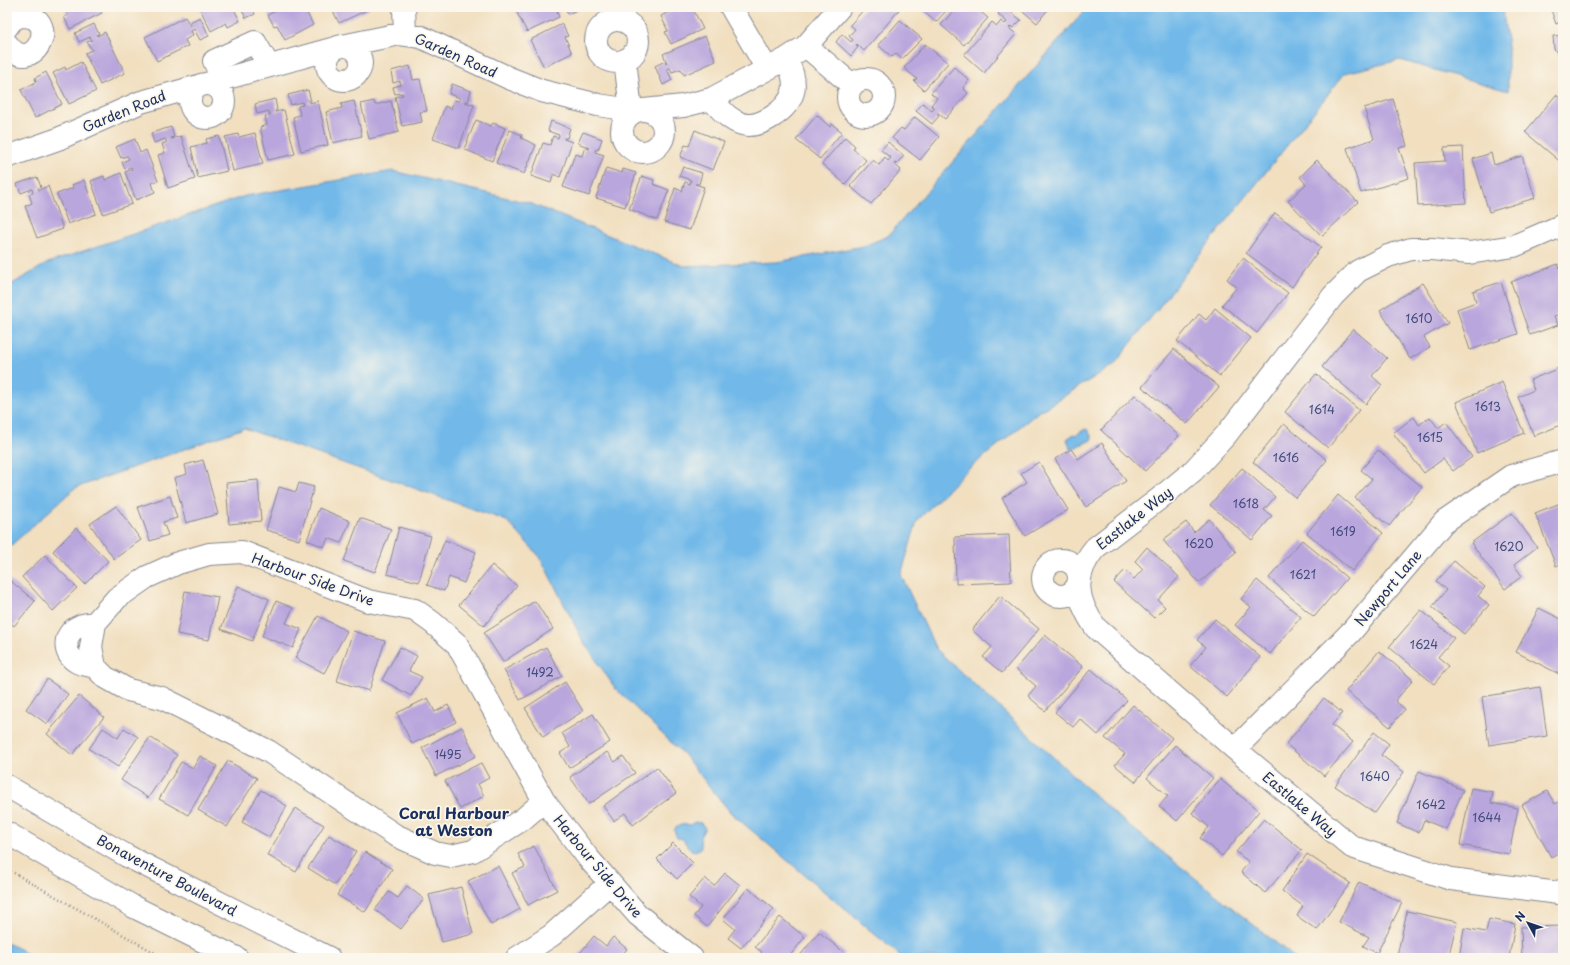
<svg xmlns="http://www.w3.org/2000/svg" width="1570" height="965" font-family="'Playpen Sans',sans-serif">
<rect width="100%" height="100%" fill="#fbf7ec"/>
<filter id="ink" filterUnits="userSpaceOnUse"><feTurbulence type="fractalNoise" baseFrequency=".025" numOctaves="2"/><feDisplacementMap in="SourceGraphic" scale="8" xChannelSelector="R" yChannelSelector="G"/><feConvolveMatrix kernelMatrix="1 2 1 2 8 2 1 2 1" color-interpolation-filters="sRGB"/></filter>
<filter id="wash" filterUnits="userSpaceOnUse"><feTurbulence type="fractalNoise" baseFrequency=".012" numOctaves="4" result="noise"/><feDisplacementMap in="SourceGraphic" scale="16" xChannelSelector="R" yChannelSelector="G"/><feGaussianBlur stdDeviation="0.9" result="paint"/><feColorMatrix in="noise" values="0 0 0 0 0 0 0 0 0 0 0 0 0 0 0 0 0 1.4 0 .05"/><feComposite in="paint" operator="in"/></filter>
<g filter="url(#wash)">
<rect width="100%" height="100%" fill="#f1dfc0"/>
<path fill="#72b9e9" stroke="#4674a4" d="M1088,7H1502L1508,46V91L1400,60L1345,73L1202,252L1114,365L1037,413L965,472L917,521L901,575L936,649L1116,815L1295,958H903L731,813L683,754L615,688L583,641L540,557L507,521L244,428L75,488L7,549V287L48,263L245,196L393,171L529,203L684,266L777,262L864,246L888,236Z
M1085,429L1088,430L1092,438L1091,440L1083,444H1081L1073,449L1070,448L1067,439L1074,434L1076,435Z
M694,822L701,823L705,828L700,837L701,848C691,855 688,847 683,839L677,838L674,830C679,824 683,824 691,825Z
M7,943L37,958H7Z"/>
<g id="blocks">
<path fill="#b9a6dd" d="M64,7H99L102,13L70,29L64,17L68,15Z
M199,7H233L240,21L228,27L226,23L211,31Z
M240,7H252L255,14L246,18Z
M283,7H304L313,25L285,40L277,25L274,26L268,15Z
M331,7H368L369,9L339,23Z
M519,7H578L579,9L568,14L565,8L557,11L559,17L527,32L515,9Z
M654,7H664L656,11Z
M678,7H692L703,29L671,44L665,32L668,31L661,16Z
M866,7H895L899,10L864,51L857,44L856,46L858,47L851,56L836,42L842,34L851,42L853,40L849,36L855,29L850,25Z
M918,7H947L945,9L947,10L936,22Z
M957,7H969L975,12L977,9L988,18L964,45L941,25Z
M1004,7L1021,20L1013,28L1011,26L1009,28L1016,34L984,73L964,55L992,22L997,26L1001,21L1005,24L1007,22L998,14Z
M1018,7H1050L1037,23Z
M1550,7H1563V21L1556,24Z
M185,17L190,25H191L190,22L200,17L209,36L200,40L194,29L191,31L193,35L185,40L188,46L157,61L145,37Z
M900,20L922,39L902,59L896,54L892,57L878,45Z
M94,24L99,34L96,35L97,36L105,32L125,73L100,85L85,53L92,50L87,42L92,40L90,37L79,42L75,33Z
M562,24L568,36L565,37L572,53L544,67L530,40Z
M1563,35V59L1554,49L1553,36Z
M705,36L716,61L684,75L681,69L672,72L670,68L667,69L672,80L663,85L655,66L665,61L666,64L667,63L663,54Z
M925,44L948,63L924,90L914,81L917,79L904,68Z
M81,62L96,91L69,104L53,73L65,67L66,70Z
M410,66L413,80L420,79L427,111L420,112L422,122L402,126L395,97L403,95L402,93L395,94L393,87L401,85L400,81L393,83L391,71Z
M954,67L969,80L963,88L968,93L945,119L938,113V114L939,116L932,124L916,111L923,103L932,111L935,108L931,105L937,98L931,93Z
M46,72L62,104L35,118L21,90L36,82L35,78Z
M452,84L471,91L468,102L465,101V102L474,105L459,148L433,139L445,106L451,109L454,100L459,101L460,98L449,94Z
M308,90L311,101H308L309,103L318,101L328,145L301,151L293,117L300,115L298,106L303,105L302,102L291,105L288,95Z
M1556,95L1563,100V164L1525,132Z
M275,99L277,110L275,111V112L284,110L295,154L268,160L260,127L267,125L265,116L270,115L269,111L257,114L255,104Z
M1393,99L1407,146L1399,148L1409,178L1361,193L1347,148L1374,139L1364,108Z
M354,101L362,136L333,143L326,112L342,108L341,104Z
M374,101L375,105L391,101L399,132L369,139L361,104Z
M817,115L830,127L832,124L842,132L820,159L796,140Z
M915,117L939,137L920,160L892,138L901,128L904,130Z
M476,120L491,126L493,123L505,128L492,161L464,149Z
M551,121L570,128L567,138H564V139L572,142L560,177L553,174L551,183L531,176L543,143L550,145L553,136L558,138L559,135L548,131Z
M171,127L174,137L171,138L172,139L181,136L195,179L168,188L158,155L165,153L162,144L167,142L165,139L154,143L151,133Z
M510,130L522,135L521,138L536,145L524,174L496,163Z
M695,130L724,142L713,170L680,157L685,145L689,146Z
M583,132L602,139L598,150L596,149L595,152L604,155L589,196L563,187L575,154L582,156L585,147L589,149L590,148L578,143Z
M255,133L263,164L233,171L225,137L238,134L239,137Z
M219,136L227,171L198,178L191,147L207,143L206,139Z
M845,137L855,146L853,149L866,160L845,184L822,164Z
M135,139L140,153L146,150L158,181L152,183L155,192L136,200L125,172L132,169L131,167L125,169L122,162L129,159L127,156L121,158L116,147Z
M888,142L904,156L896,164L895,163L894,164L901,170L871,204L850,186L873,160L879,165L885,157L888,161L891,158L881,150Z
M1463,147L1466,203L1418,206L1415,163L1445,161L1444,148Z
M1491,153L1494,165L1522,156L1535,198L1489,212L1473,159Z
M1317,160L1358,202L1322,236L1288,201L1306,184L1300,177Z
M683,167L702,173L699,184H695L704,187L690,230L664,222L675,188L682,191L685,182L690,184L691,180L679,176Z
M606,168L622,173L623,169L636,173L625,207L596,198Z
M121,173L132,204L103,214L91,181L104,176L105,180Z
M642,176L654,180L653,184L669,190L657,220L629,209Z
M37,177L41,187L38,188L39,190L48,186L63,229L37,238L25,206L32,203L29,194L33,193L32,189L21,193L17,184Z
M84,180L96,214L68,224L57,194L73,188L72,185Z
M1275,213L1321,247L1292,287L1246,253Z
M1243,258L1288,293L1257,333L1222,305L1237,287L1227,279Z
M1558,264L1563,277V313L1554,316L1558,325L1530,335L1511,282Z
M1501,282L1518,334L1470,350L1457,309L1476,302L1473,291Z
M1423,283L1448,323L1424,337L1430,347L1410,359L1380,310Z
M1215,308L1251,338L1220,376L1177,341L1199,314L1206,320Z
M1353,329L1387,358L1372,376L1382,385L1366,404L1322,367Z
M1174,349L1219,387L1187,424L1142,387Z
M1559,368L1563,378V424L1534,436L1518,397L1534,390L1530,380Z
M1316,374L1359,410L1328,448L1285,412Z
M1502,382L1524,433L1477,453L1456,402Z
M1135,395L1179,436L1145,471L1101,430Z
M1414,417L1419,425L1430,417L1438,428L1446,422L1472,457L1453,471L1443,459L1424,473L1393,433Z
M1284,424L1327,460L1296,498L1253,462Z
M1102,443L1126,481L1086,507L1055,459L1071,449L1078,459Z
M1378,450L1422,487L1389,526L1355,498L1372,479L1361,470Z
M203,460L218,514L186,523L174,478L187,474L185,465Z
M1039,462L1068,510L1025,536L1002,498L1027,482L1021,473Z
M1242,468L1275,497L1264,510L1272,516L1252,540L1210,505Z
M258,480L261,521L229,524L226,483Z
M299,483L314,487L299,540L266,530L279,487L296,492Z
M1338,495L1383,533L1352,571L1307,533Z
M170,496L177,518L163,522L168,535L150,541L138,507Z
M1563,502V563L1556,566L1535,513Z
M116,506L141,540L114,559L90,524Z
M319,508L350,521L341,543L328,538L324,547L307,540Z
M1512,513L1537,547L1514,565L1522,576L1505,589L1471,543Z
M360,518L391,529L375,572L344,561Z
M1209,519L1236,552L1199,583L1163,540L1186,522L1194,532Z
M399,527L431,536L419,582L387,574Z
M76,528L108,561L85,584L53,551Z
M1009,535L1011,582L956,584L955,537Z
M445,540L476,552L464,583L449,577L444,591L427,585Z
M1302,540L1347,578L1314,617L1269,578Z
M1147,547L1179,577L1158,600L1165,607L1154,618L1114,582L1125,570L1134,579L1143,569L1135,561Z
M45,555L77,588L53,611L22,577Z
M1454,561L1485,587L1478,596L1489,605L1464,634L1432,607L1446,590L1436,581Z
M492,565L517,586L484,626L459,605Z
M7,578L35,601L14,626L7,620Z
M1257,580L1301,617L1270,654L1235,625L1251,607L1241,599Z
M238,586L269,599L252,641L221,629Z
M185,591L218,597L209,640L177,634Z
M1000,596L1039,629L1002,673L983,657L992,647L972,630Z
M276,601L293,608L286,623L301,629L293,648L262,636Z
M535,601L553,629L503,662L484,633Z
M1539,608L1563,620V676L1516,652Z
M1421,610L1454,638L1438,657L1449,666L1434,684L1389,647Z
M318,616L347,631L324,673L295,658Z
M1215,619L1260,657L1227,697L1190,666L1206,647L1197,640Z
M353,631L385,641L369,691L337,681Z
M1045,635L1083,667L1045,711L1028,696L1036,686L1016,669Z
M400,647L417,656L409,671L422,677L411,696L382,680Z
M546,647L562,676L520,700L504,670Z
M1379,651L1413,680L1395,701L1405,709L1390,727L1346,691Z
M1091,669L1127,700L1098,735L1080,719L1073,727L1055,712Z
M47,679L68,694L47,724L26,709Z
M565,682L583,711L543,737L525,708Z
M1540,687L1547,736L1489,745L1482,697Z
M79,696L104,717L72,755L47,734Z
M428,698L435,712L448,705L456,722L412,744L397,713Z
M1324,698L1342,713L1332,725L1353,742L1324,776L1286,744Z
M1133,705L1172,738L1135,782L1115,765L1125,754L1105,738Z
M593,714L610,742L569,768L560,753L570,747L562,733Z
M462,727L476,756L436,776L422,748Z
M103,728L118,738L124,728L138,737L118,767L89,749Z
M1374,732L1389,744L1381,755L1404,772L1375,813L1335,786Z
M150,737L177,755L148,798L121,780Z
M1175,745L1213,778L1177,821L1159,806L1168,796L1147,778Z
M607,752L615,762L623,756L635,773L589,804L570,777Z
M200,756L217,766L188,815L159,799L181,762L193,768Z
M228,761L257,778L227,827L198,810Z
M481,763L489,778L478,784L484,796L460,809L445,781Z
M657,767L676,793L633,825L625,813L614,821L603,806Z
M1419,771L1463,790L1446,829L1424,820L1419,833L1397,823Z
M1220,779L1259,811L1222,856L1200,838L1209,827L1192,813Z
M1471,788L1493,792L1491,803L1518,808L1509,854L1460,845Z
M261,790L287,806L269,837L242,822Z
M1547,791L1555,804L1563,799V850L1551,857L1522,805Z
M295,808L324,825L296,872L267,855Z
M1264,819L1302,850L1265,893L1241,872L1249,862L1236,852Z
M329,835L356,851L335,885L308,868Z
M673,843L693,863L677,879L657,859Z
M534,846L557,890L528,905L512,873L525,867L518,854Z
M365,852L392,869L365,912L337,895Z
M1307,854L1350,883L1317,930L1297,916L1303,906L1282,891Z
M498,866L520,909L491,925L468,881Z
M725,873L740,885L707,927L694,916L701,907L689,897L705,878L714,886Z
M1359,882L1402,903L1377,953L1363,946L1369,937L1339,922Z
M407,886L424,899L401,929L375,910L389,892L398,898Z
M461,887L473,934L442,942L429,895Z
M748,888L774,909L741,948L728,938L735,929L723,919Z
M1407,911L1457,922L1448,958H1406L1397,956Z
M780,917L805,937L788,958H762L759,956L762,952L755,947Z
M1489,919L1515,924L1509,958H1459L1464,928L1486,932Z
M1563,926V958H1522L1521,927Z
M819,932L845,953L841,958H798Z
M594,936L606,946L613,937L627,949L619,958H576Z"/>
</g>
</g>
<g filter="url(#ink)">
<use href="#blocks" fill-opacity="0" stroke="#86878f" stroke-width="1"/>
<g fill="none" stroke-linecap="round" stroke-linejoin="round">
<g stroke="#86878f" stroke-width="24">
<path id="minor" d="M404,7L405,34
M731,7L767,69
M596 41a21 21 0 1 1 42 0a21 21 0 1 1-42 0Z
M7,27C11,20 17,16 25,16C62,19 32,79 7,44
M806,46L852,85
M327 63a17 17 0 1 1 34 0a17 17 0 1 1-34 0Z
M625,60L631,110
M848 97a18 18 0 1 1 36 0a18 18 0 1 1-36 0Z
M222,79L214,61L255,42L269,66
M190 101a17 17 0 1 1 34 0a17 17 0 1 1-34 0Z
M711,99C720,108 728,120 742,124C760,129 788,110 793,92C796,80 791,69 786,59
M622 131a21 21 0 1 1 42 0a21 21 0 1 1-42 0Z
M7,157L58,139L141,102L342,46L400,34L421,37L509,78L542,91L598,105L631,110H644L683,106L711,99L786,59L806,46L840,7
M1563,225L1514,246L1469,253L1432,249H1411L1388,256L1358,271L1333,296L1226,435L1193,471L1160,498L1095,548C1072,576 1076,600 1096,628L1235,749L1352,847L1451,879L1558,893L1563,890
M242,552L368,601L415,610L433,623L457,644L544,801L523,819L473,851L451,856L435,853L395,835L268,751L162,698L128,690L105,677L95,667L91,647L95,623L117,598L147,577L178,563L209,554Z
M1043 578a18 18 0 1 1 36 0a18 18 0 1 1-36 0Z
M95,623C90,624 84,624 80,626C63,632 62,654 77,662C82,665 90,665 95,667
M1235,749L1351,632L1444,522L1511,476L1563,461
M544,801L589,859L638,915L692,958
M517,958L552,935L610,883"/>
</g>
<g stroke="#86878f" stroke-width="24">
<path id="major" d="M7,786L127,856L329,958
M7,833L134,907L237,958"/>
</g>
<path stroke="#86878f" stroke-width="2.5" stroke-dasharray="1 3" stroke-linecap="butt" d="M7,869L164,958"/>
<use href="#minor" stroke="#fff" stroke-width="22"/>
<use href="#major" stroke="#fff" stroke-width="22"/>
</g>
</g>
<g text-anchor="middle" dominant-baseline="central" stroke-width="3.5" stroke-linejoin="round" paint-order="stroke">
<g font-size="12" fill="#424d7e">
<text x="1419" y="318">1610</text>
<text x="1488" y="406">1613</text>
<text x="1322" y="409">1614</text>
<text x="1430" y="437">1615</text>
<text x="1286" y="457">1616</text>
<text x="1246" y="503">1618</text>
<text x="1343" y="531">1619</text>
<text x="1199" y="543">1620</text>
<text x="1509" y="546">1620</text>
<text x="1303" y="574">1621</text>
<text x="1424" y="644">1624</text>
<text x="540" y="672">1492</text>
<text x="448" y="754">1495</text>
<text x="1375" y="776">1640</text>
<text x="1431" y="804">1642</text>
<text x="1487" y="817">1644</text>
</g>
<g font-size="14" fill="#1b2f5e" stroke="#fbf7ec">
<text transform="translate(456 55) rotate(24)">Garden Road</text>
<text transform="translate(124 111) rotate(-22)">Garden Road</text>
<text transform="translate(1134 518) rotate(-38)">Eastlake Way</text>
<text transform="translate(313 579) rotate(20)">Harbour Side Drive</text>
<text transform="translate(1388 588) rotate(-50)">Newport Lane</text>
<text transform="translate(1300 804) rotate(40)">Eastlake Way</text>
<text transform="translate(598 866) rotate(50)">Harbour Side Drive</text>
<text transform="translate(167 875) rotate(28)">Bonaventure Boulevard</text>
</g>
<g font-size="15" font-weight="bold" fill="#1b2f5e" stroke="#fbf7ec">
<text x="454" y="812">Coral Harbour<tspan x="454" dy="17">at Weston</tspan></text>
</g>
</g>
<rect width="1570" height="965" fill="none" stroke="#fbf7ec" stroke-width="24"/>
<g transform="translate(1528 923) rotate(310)" stroke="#fbf7ec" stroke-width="3" paint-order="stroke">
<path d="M0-3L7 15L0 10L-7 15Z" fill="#1b2f5e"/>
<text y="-6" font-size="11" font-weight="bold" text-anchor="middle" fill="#1b2f5e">N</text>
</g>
</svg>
